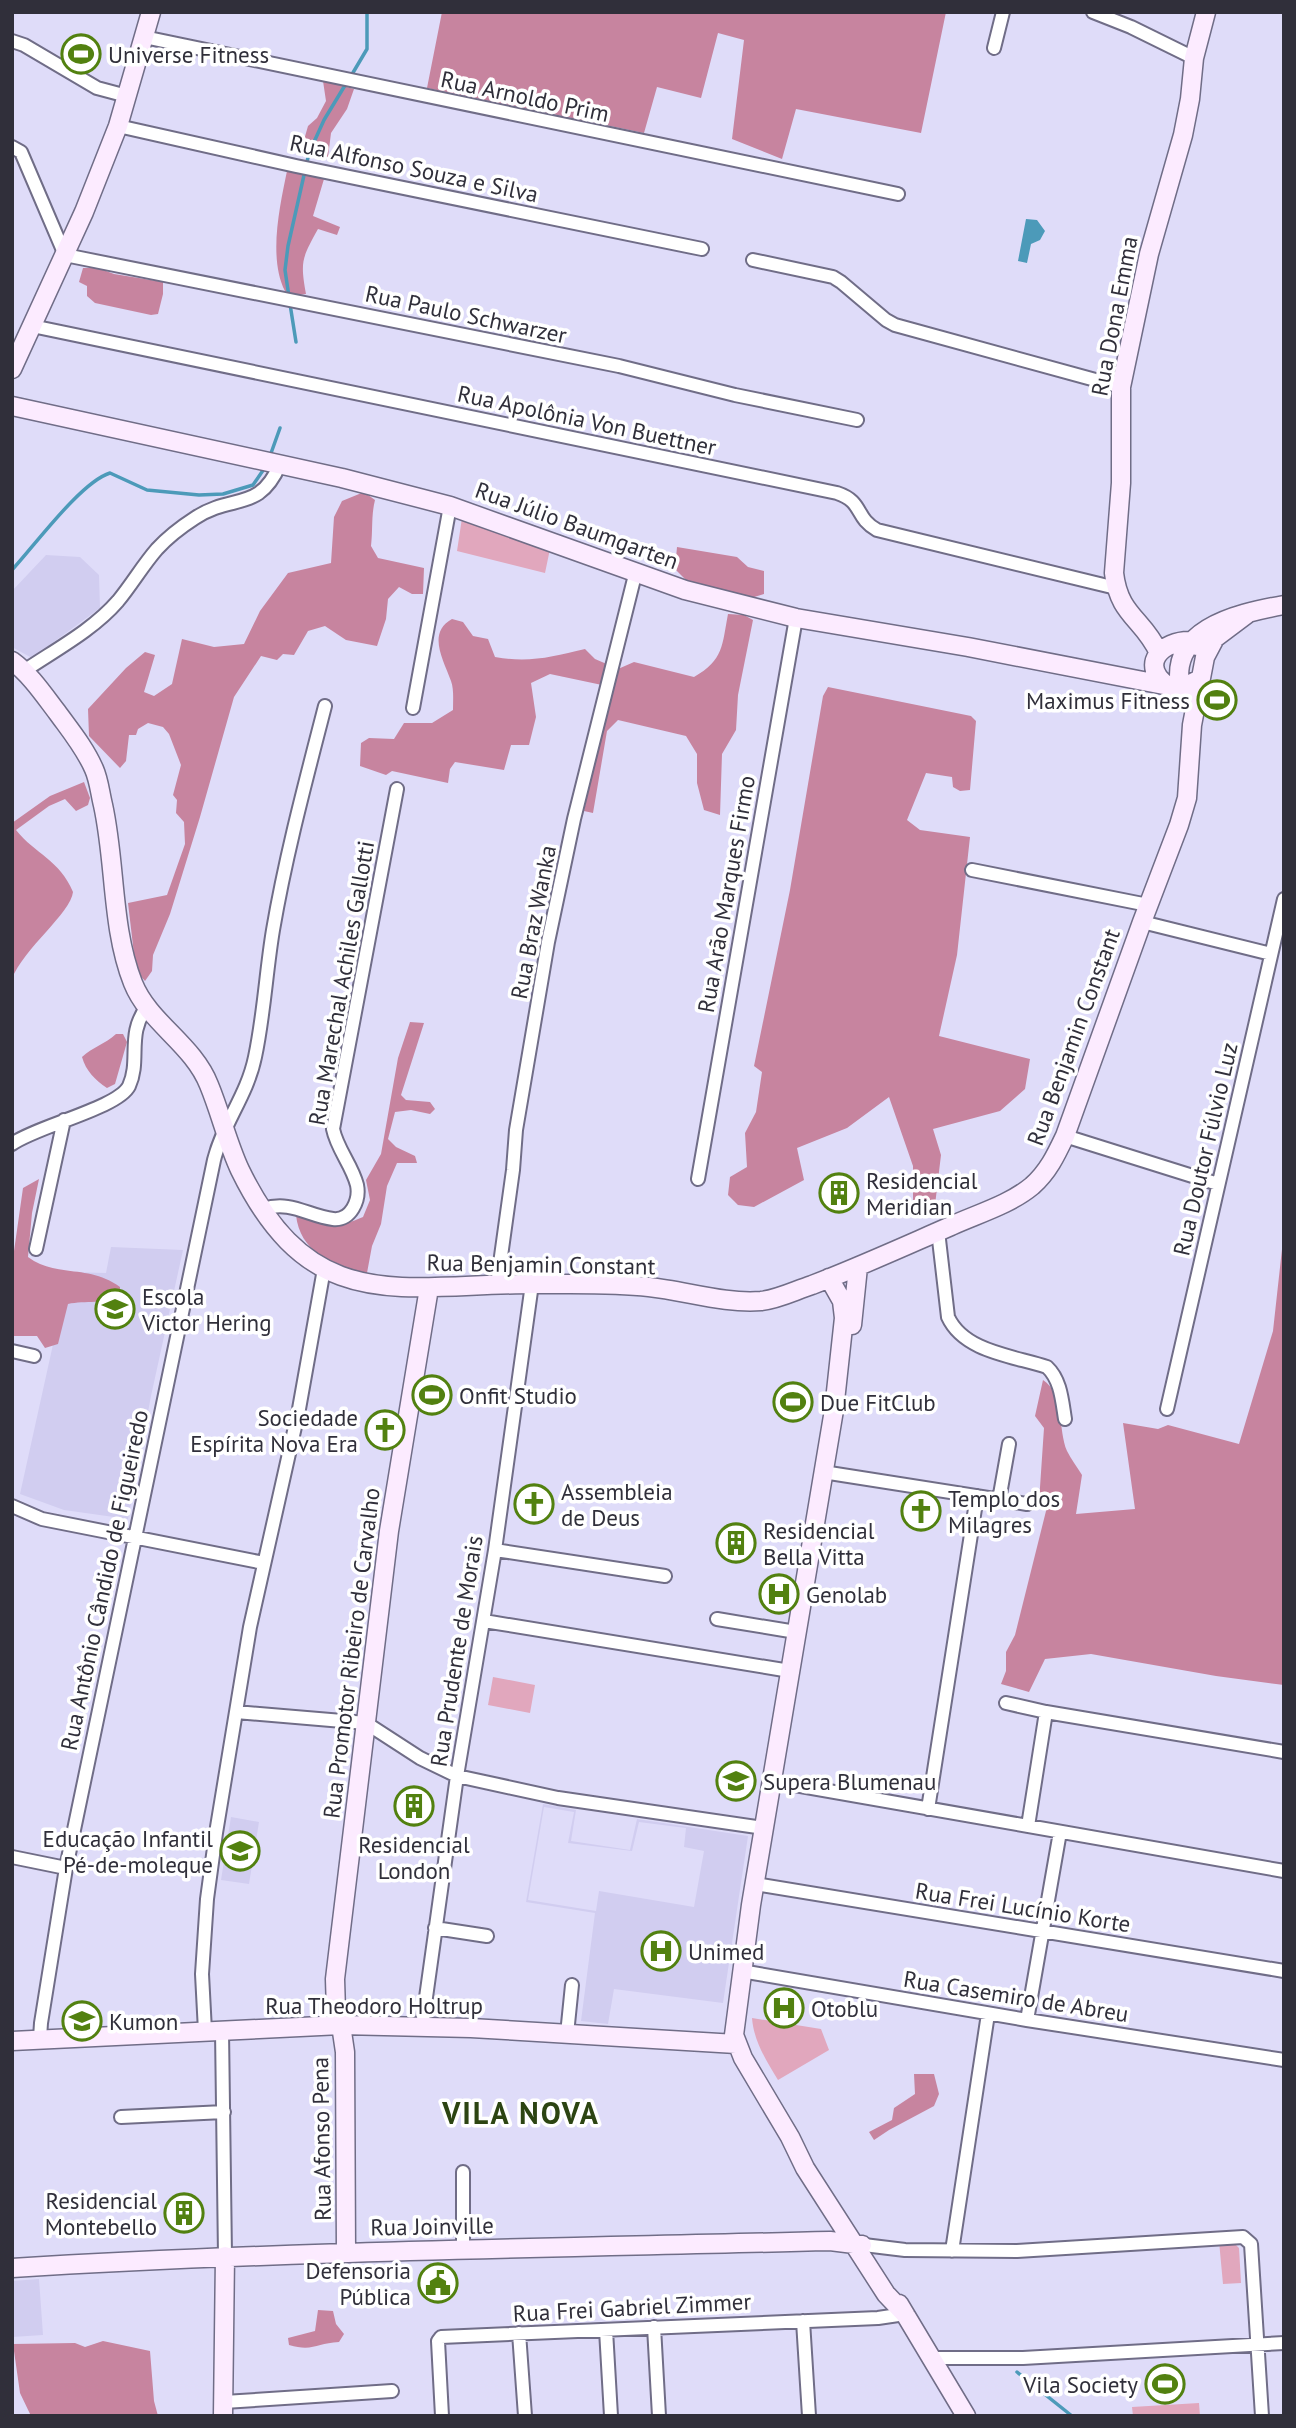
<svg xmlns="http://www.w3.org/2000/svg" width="1296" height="2428" font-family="'PT Sans',sans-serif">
<rect width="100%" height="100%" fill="#dfdcf9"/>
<path fill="#d1cdf0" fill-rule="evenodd" d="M46,555L80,557L99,575L100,608L32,658L12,647V591Z
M111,1247L183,1250L151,1396L128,1519L64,1510L20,1494L69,1272L106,1273Z
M543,1804L576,1810L571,1841L630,1850L637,1819L748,1836L723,2003L614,1989L608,2024L581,2021L595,1913L526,1902ZM544,1807L574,1812L568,1843L632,1851L639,1822L686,1828L684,1847L704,1851L694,1907L599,1891L596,1911L528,1900Z
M231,1817L259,1822L249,1884L221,1880Z
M39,2279L43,2335L12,2337V2281Z"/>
<path fill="#e1a7bd" d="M462,518L550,549L545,573L457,551Z
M493,1677L535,1685L530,1713L488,1705Z
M752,2018L821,2029L829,2050L778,2080C766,2060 754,2042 752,2018Z
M1219,2241L1233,2242L1239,2248L1241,2283L1223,2284Z
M1199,2403L1200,2416H1133L1132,2407Z"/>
<path fill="#c7849f" d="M442,12H946L921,133L796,109L782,159L732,139L744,40L718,33L701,98L657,87L644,133L427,88Z
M323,81L354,89L347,109L331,133L328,157L300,154L308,126L317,118L326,101Z
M287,171L324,179L313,216L340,227L337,235L318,229C302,258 300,261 306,294L298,295L285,291C268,258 280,205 287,171Z
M83,268H98L114,274L163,282V294L158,314L151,315L95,303L87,296V286L79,282Z
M364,492L375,500C371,516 373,530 371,546L378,558L424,568L423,594H412L399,587L388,599L386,619L377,646L346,640L325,626L308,631L294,655L283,654L277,660L261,656L234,697L200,817L170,914L153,955L152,971L145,981L136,971L128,903L167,895L185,844L184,822L176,813L177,800L173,795L181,765L169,734L163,727L148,723L138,729L136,735H129L126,761L120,768L89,736L88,709L126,668L145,652L155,655L144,692L154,696L172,684L182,639L214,647L244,644L260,611L288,573L331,563L334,517L342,501Z
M677,547L737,557L748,567L764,571V594L751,598L713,589L686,580L675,569Z
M728,614L744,615L753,620L738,695L736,730L722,754L720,815L704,810L697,783V754L686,736L618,720L607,731L593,813L584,811L612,678L618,669L634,662L694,677C724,660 722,645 728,614Z
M452,619L463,622L473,636L488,639L495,657C529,663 552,657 585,649L595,659L609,665L602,685L550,674L531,683L536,717L529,745H511L504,770L455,762L450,769L448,783L392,771L386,775L360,766L361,743L369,738L394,739L404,723H432L453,710C453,700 454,689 451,681C443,659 427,633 452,619Z
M828,687L971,716L976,721L970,790L960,791L953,787L952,777L926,773L907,820L920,830L970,837L957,955L939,1036L1030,1059L1025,1089L1000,1111L933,1129L941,1155L935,1205L913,1217V1166L889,1097L847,1128L797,1148L804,1180L754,1207L738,1205L728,1195L730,1177L747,1167L745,1133L756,1112L762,1072L754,1066L790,890L823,696Z
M84,782L90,798L88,805L76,811L65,799L49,806L16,830C35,854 60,860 73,892C71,913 23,949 12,979V823L50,796Z
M410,1022L424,1023L401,1095L406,1100L430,1102L435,1109L430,1114L411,1110L395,1112L388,1139L396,1147L415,1156L417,1163H397L387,1186L381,1224L372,1246L367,1273C334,1266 300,1253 296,1215C325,1224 334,1230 363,1217L370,1200L366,1180L381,1154L398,1058Z
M116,1034H123L127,1042L115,1084L107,1088C95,1080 86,1071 82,1057C93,1047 105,1044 116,1034Z
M39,1179L32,1213L28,1257C56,1278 89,1264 120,1287V1295C106,1305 85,1300 68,1304L58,1344L45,1348L37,1336H12V1251H14L23,1188Z
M1284,1231V1685L1216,1676L1091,1654L1045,1659L1029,1692L1001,1684L1006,1671V1652L1015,1635L1047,1507L1039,1502L1044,1428L1035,1416L1043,1380C1064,1393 1058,1430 1067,1451C1071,1459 1077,1467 1082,1475L1076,1514L1135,1509L1123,1423L1158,1429L1168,1425L1239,1444L1273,1331Z
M914,2074H934L939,2094L934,2106L889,2130L874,2140L869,2132L892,2120L894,2108L915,2094Z
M318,2310L333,2311L336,2324L344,2334L339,2342C317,2343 313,2352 289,2345L288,2338L315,2331Z
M103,2341L150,2351L154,2401L158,2416H31L20,2393L13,2344L75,2343L85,2347Z"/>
<path fill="#4c9ab9" d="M1026,219L1037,220L1045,231L1040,240L1031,244L1027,263L1018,261Z"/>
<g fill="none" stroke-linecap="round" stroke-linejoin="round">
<path stroke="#4c9ab9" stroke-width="3.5" d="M351,76L367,49V12
M289,297L285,270L288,246L309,153L324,120L347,82
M290,304L296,342
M270,456L280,428
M12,570C35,545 81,482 110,473L147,490L199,495L223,494L253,485L266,466
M1017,2372L1072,2416"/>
<g stroke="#706d87" stroke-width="16">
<path id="street" d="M1093,12L1131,27L1194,58
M144,37L898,194
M12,41L24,45L97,88L127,96
M994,48L1003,12
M118,126L296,166L702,249
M12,147L21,152L65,255L619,366L735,395L857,420
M753,260L833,277L841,282L886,320L895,325L1121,387
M32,326L837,493C864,502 854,517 877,530L1116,588
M24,671C55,650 93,630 118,601C132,584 143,565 157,549C168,537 181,527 195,518C233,493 259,513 280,464
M413,708L450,506
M972,870L1148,905
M1142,922L1271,954
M1065,1136L1218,1184
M12,1144C37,1126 118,1108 129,1086C141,1060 126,1034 147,1007
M698,1179L796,618
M263,1209C291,1200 308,1216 333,1219C351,1221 360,1200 357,1185C352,1165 337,1149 333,1129L397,789
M938,1231L948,1317C964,1352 1014,1356 1047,1367C1061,1380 1062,1401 1065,1419
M36,1249L64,1120
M497,1285L513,1170L516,1130L548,942L574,819L636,571
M12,1351L34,1356
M1167,1409L1284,899
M823,1472L1027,1504
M999,1500L1009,1444
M12,1506L42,1519L264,1563
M495,1550L665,1576
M717,1619L796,1632
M484,1621L790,1671
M1006,1703L1046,1712
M236,1712L366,1723L420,1758L457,1776L558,1798L764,1828
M772,1781L1284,1871
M928,1809L977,1496
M1028,1826L1046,1712L1284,1752
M12,1857L66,1868
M755,1884L1284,1971
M435,1928L487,1936
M741,1971L1027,2020L1284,2060
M1027,2020L1060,1832
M422,2026L457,1776L495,1550L532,1284
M205,2031L202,1974L207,1899L216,1833L250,1627L299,1409L324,1269
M222,2031L225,2256
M567,2034L572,1985
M40,2038L41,2023L66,1868L214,1160C223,1123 247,1096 255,1057C264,1015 266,972 273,930C286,854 306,780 325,706
M121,2117L224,2112
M463,2172V2250
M864,2245L905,2250L1017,2251L1243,2237L1251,2244L1262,2416
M952,2251L988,2014
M803,2321L809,2416
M654,2327L659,2416
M606,2330L611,2416
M519,2333L525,2416
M930,2358H1023L1284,2343
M224,2402L392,2391
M442,2416L438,2341L441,2337L878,2318L905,2314"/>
</g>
<g stroke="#706d87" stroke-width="21">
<path id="secondary" d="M12,369L84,212L118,126L151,12
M12,406L342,478L450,506L685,590L796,618L968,647L1174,687L1186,686L1200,679
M1159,653C1143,618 1119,616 1114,573L1121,483V387L1149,254L1183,135L1190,99L1194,58L1206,12
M12,661C30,674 44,695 57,712C70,730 85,748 94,769C99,780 100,793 103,805C116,864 111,927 133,983C149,1023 193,1044 209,1085C221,1114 227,1142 240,1170C314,1322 406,1282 544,1284C579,1284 614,1283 649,1287C686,1291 725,1304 761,1301C779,1299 796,1290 812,1285C859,1267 905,1246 951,1226C977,1214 1009,1205 1032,1186C1048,1172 1056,1155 1065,1136L1142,922L1179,825L1187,798L1192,725L1205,657L1215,638L1247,614
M1168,686C1138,665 1162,640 1191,641L1197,646
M1182,695C1164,630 1234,614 1284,605
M829,1278L842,1301L844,1318L834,1410L751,1905L734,2035L743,2058L790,2137L805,2168L886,2294L905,2314
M852,1325L858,1267
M12,2041L341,2025L471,2028L736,2044
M346,2253L345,2052L341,2025L336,2011L335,1979L389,1531L429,1288
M12,2268C285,2251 557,2248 830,2241L862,2245
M899,2304L966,2416
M223,2416L225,2256"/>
</g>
<use href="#street" stroke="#fff" stroke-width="12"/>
<use href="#secondary" stroke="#fcebff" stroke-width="18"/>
</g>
<defs>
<g id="stadium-ring" transform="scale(2.0125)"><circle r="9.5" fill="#fff" stroke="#528110" stroke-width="1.5"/><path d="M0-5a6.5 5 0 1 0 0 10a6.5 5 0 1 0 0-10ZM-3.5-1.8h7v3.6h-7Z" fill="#528110"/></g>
<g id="building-ring" transform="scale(2.0125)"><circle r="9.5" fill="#fff" stroke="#528110" stroke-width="1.5"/><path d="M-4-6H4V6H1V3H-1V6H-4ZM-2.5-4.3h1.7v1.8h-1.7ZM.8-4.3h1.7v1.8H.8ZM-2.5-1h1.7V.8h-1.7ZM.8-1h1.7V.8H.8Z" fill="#528110"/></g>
<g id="school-ring" transform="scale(2.0125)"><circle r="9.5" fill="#fff" stroke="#528110" stroke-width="1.5"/><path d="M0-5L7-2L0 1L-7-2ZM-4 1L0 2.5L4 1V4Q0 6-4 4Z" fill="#528110"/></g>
<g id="church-ring" transform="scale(2.0125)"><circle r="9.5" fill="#fff" stroke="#528110" stroke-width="1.5"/><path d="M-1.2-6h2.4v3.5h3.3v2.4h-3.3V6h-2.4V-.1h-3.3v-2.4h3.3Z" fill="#528110"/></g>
<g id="hospital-ring" transform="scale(2.0125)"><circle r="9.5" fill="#fff" stroke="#528110" stroke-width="1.5"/><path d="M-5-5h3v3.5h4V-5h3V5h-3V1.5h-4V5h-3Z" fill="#528110"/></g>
<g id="university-ring" transform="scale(2.0125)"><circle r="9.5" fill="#fff" stroke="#528110" stroke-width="1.5"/><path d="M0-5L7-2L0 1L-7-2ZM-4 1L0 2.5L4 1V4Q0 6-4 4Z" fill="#528110"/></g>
<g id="civic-ring" transform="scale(2.0125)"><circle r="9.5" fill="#fff" stroke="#528110" stroke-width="1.5"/><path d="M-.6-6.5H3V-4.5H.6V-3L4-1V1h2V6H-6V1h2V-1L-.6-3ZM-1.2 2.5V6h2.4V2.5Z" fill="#528110"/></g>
</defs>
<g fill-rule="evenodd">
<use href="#stadium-ring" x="81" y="54"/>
<use href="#stadium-ring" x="1217" y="700"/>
<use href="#building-ring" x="839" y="1193"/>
<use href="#school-ring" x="115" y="1309"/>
<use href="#stadium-ring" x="432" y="1395"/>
<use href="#stadium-ring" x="793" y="1402"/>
<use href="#church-ring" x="385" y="1430"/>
<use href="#church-ring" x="534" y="1504"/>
<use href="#church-ring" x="921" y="1511"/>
<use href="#building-ring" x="736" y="1543"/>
<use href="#hospital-ring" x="779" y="1594"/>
<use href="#university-ring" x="736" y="1781"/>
<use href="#building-ring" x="414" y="1806"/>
<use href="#school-ring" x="240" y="1851"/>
<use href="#hospital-ring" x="661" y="1951"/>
<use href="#hospital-ring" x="784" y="2008"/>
<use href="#university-ring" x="82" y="2021"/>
<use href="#building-ring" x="184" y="2213"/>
<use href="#civic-ring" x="438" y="2283"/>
<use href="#stadium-ring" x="1165" y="2384"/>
</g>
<g text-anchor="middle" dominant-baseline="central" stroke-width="7" stroke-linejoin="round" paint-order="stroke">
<g font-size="23" fill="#302f3a" stroke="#fff" text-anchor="start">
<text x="108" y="54">Universe Fitness</text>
<text x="1190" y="700" text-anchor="end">Maximus Fitness</text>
<text x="866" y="1180">Residencial<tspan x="866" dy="26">Meridian</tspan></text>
<text x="142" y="1296">Escola<tspan x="142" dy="26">Victor Hering</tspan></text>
<text x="459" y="1395">Onfit Studio</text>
<text x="820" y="1402">Due FitClub</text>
<text x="358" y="1417" text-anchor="end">Sociedade<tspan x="358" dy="26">Espírita Nova Era</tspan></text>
<text x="561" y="1491">Assembleia<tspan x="561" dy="26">de Deus</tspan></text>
<text x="948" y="1498">Templo dos<tspan x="948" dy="26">Milagres</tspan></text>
<text x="763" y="1530">Residencial<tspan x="763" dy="26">Bella Vitta</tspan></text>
<text x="806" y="1594">Genolab</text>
<text x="763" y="1781">Supera Blumenau</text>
<text x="213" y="1838" text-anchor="end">Educação Infantil<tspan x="213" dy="26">Pé-de-moleque</tspan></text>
<text x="414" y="1844" text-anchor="middle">Residencial<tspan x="414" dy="26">London</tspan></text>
<text x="688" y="1951">Unimed</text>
<text x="811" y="2008">Otoblu</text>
<text x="109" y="2021">Kumon</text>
<text x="157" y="2200" text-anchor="end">Residencial<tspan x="157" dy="26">Montebello</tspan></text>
<text x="411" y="2270" text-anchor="end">Defensoria<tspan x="411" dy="26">Pública</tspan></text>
<text x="1138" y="2384" text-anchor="end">Vila Society</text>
</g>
<g font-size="23" fill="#302f3a" stroke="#fff">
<text transform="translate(525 96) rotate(12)">Rua Arnoldo Prim</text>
<text transform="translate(414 168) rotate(12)">Rua Alfonso Souza e Silva</text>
<text transform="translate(466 314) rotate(12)">Rua Paulo Schwarzer</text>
<text transform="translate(1114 316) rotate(-79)">Rua Dona Emma</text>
<text transform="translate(587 420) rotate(12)">Rua Apolônia Von Buettner</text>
<text transform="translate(577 525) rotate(20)">Rua Júlio Baumgarten</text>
<text transform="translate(726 894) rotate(-80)">Rua Arão Marques Firmo</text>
<text transform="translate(533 922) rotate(-79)">Rua Braz Wanka</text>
<text transform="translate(341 983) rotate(-80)">Rua Marechal Achiles Gallotti</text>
<text transform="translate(1073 1037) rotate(-70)">Rua Benjamin Constant</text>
<text transform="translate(1205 1149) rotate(-77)">Rua Doutor Fúlvio Luz</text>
<text transform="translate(541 1264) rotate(1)">Rua Benjamin Constant</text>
<text transform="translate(104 1580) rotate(-78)">Rua Antônio Cândido de Figueiredo</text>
<text transform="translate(456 1651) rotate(-81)">Rua Prudente de Morais</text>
<text transform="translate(351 1653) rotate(-83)">Rua Promotor Ribeiro de Carvalho</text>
<text transform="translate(1023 1907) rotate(9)">Rua Frei Lucínio Korte</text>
<text transform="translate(1016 1996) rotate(9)">Rua Casemiro de Abreu</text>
<text x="374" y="2005">Rua Theodoro Holtrup</text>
<text transform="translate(321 2139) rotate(-91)">Rua Afonso Pena</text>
<text transform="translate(432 2226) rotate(-1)">Rua Joinville</text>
<text transform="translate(632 2307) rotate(-3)">Rua Frei Gabriel Zimmer</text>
</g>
<g font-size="30" font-weight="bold" letter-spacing="2" fill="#2c4412" stroke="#fff">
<text x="521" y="2112">VILA NOVA</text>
</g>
</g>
<rect width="1296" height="2428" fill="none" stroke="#302f3a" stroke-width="28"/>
</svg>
